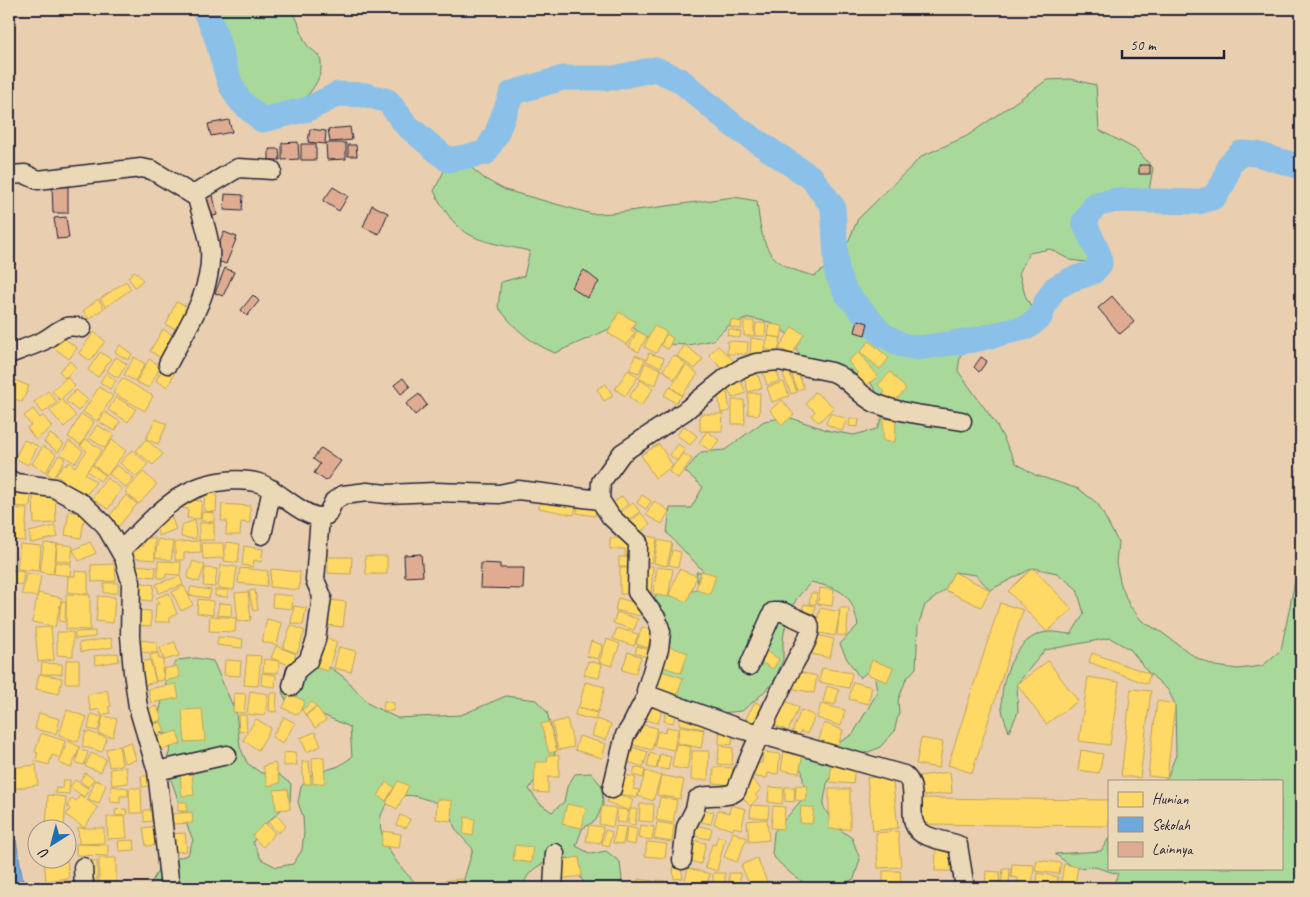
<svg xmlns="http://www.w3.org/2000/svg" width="1310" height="897" font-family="Caveat,sans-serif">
<rect width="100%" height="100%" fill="#e9cfaf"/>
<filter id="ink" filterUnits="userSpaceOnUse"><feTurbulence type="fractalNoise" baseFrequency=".02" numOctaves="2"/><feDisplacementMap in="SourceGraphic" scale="10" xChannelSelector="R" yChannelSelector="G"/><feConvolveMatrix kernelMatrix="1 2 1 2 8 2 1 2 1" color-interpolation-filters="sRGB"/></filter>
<g filter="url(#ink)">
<path fill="#a9d99a" stroke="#667e6a" d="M157,9H289C301,19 299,33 307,45C310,49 316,52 319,56C332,80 287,123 264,121C250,119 229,105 221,92C216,82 215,69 212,59C208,41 202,25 192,10L159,11Z
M1071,79L1096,85L1099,130L1137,150L1153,168L1149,191C1105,194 1099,182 1072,224L1085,242L1093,263L1070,260L1050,249L1029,253L1019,273L1025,295L1035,314C994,329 964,314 958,371L996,424L1016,463L1035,475L1079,489L1098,504L1118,542L1116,563L1121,585L1129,605L1142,621L1161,632L1195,657L1215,666L1238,669L1262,666L1281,650L1296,576L1301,525V888H1112L1118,874L1095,867L1074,868L1055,854L1101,851L1109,838V868H1281V781H1163L1167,778L1176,755L1175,704L1168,690L1146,670L1131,650L1110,638L1045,650L1017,684L1018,712L1009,732C1007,725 1003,717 1002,709C999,681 1015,635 1048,632C1055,631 1064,634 1071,634L1084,614L1077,589L1057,573L1033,568L990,590L976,575L954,572L945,590L925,605L918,626L916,668L906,679L898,701L899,712L894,732L879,748L837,763L827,784L823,806L835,826L852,838L860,859L854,879C815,896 799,884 772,855L774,832L805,796L802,771L787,753L832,747L853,734L877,693L875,677L868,671L860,678L847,659L840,644L858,625C851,592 843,590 811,582L797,598L787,617L783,639V660L774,681L759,697L742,711L721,713L670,701L664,672L652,658V634L645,611L659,591L671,596L688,597L683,592L699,590L696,572H704L667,533L670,508H691L703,487L685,471L701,452L725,450L764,421L788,417L830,431L854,435L877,429L886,409L867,376L843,373L812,380L789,335L770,322L749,318L729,325L713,340L689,345L665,344L645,336L625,322L555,353C529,342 515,329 498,307L501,282L524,276L530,251C479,240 459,242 434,191L445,169L469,166L485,179L505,190L592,214L614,213L734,197L757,201C762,247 766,265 815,276L834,261L848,242L858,219L922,156L967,136L1047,80Z
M196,658L213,661L236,713L240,747L247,763L261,773L278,774L291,784L290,802L262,827L253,842L261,859L276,867L293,864L302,850L304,833L303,817L298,802L301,787L311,775L339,766L352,757L350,727L323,715L289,706L282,692L289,678L316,663L331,668L345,678L369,704L397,718L461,715L506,696L536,700L547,712L556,748L552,764L538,775L529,789L539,803L552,812L564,802L567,787L575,774L591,773L602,786L603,804L596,820L582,829L576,846L591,854L606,851L620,862L622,880L617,888H587L569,858C549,859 527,866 523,888H467L464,879L473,849C467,842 458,834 454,826C452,821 452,815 449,811C444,805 433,801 425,799C413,795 404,793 393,800C359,822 402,873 422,888H148L158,871V863L188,855L193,840C182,815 176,790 165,765L171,747L158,749L169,734L155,733L168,672L178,660Z"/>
<path fill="#ffd966" stroke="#bda259" d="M135,271L143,280L135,287L128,277Z
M126,281L131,289L106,307L100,299Z
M98,299L104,308L89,319L83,311Z
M176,302L193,309L183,332L166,325Z
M619,312L636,322L631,330L635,332L627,345L608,333Z
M731,320L742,322L741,329L730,327Z
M744,321H754V336H744Z
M756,323H766L765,336H755Z
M770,324L783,326L781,338L768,336Z
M654,326L667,332L656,353L644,347Z
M792,327L804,334L792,355L779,348Z
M163,329L179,339L166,361L150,351Z
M729,329L741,332L740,338L727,335Z
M637,331L647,336L639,352L629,347Z
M94,332L105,341L90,361L79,353Z
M58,334L77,348L69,359L50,345Z
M666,334L673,338L668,349L661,345Z
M768,336L781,338L778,352L765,349Z
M751,338L765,340L763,357L750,356Z
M728,341L748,342L747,354H727Z
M869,341L889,358L880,369L860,352Z
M120,345L132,354L128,360L115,352Z
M685,345L703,359L695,369L677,356Z
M718,346L734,361L724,371L709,355Z
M100,352L111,359L98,377L88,370Z
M859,352L878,376L862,389L854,378L858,374L848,361Z
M649,353L664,358L661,367L646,361Z
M635,355L645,359L639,373L630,370Z
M674,355L686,364L674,379L663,370Z
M116,357L127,364L118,378L107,371Z
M134,357L145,364L135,381L124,375Z
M149,359L161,366L149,388L136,382Z
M70,361L76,368L65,378L59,371Z
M165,363L176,369L168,387L156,381Z
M645,363L661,369L656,385L639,379Z
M774,363L780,381L767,385L761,367Z
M686,365L698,374L682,395L671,387Z
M755,366L762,388L748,392L742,369Z
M628,370L638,377L625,396L615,389Z
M797,370L804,388L797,390L791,372Z
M789,372L797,392L791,394L783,374Z
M890,372L906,389L891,405L881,397L885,392L878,385Z
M106,373L116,381L110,389L100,382Z
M738,375L746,393L732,398L724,381Z
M67,377L75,386L60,400L52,391Z
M122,378L153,396L145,411L113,393Z
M12,379L29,386L22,402L9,396V387Z
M641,380L653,389L641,406L629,397Z
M784,382L789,396L772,402L767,387Z
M606,384L613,396L604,401L597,389Z
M99,387L113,396L97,421L83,412Z
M670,387L682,396L675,403L664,395Z
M726,387L730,411L721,413L717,388Z
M76,390L88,400L78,411L66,401Z
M48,391L57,402L43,413L34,402Z
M815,392L834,407L819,422L811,416L815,411L806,404Z
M748,393H760L759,415L748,414Z
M116,397L136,409L128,422L108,410Z
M62,400L76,416L64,427L50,411Z
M732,400H744L745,424H732Z
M782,400L794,415L782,425L770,410Z
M33,409L40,418L43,416L52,427L36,440L27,428L31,425L24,416Z
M105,412L120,422L115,431L99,422Z
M830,413L847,419L842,431L826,424Z
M81,414L94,422L81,445L68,437Z
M700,414H723L722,431H700Z
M850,418L859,419L858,427L849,426Z
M155,419L167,424L158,444L146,439Z
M883,419H896L895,442L883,441Z
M97,425L114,435L105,448L89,438Z
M684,426L697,436L690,445L677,435Z
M707,431L719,440L711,451L699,443Z
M50,434L64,444L58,452L44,442Z
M86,439L102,450L85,474L96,482L84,498L56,475L64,464L66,466L69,462L75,467L87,451L80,446Z
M146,439L163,454L153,465L136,451Z
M24,440L38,446L28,465L15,458Z
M112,440L126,451L107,475L93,465Z
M69,441L83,451L75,463L61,454Z
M659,444L673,466L655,478L641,455Z
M678,444L685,449L677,461L670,455Z
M43,446L56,454L46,472L32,464Z
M132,450L148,464L136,477L120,463Z
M683,453L692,459L678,478L669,472Z
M59,455L65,459L53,478L47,473Z
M92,465L105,475L100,481L87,471Z
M117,465L134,479L126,488L109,474Z
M143,472L157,484L139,504L125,492Z
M107,478L122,489L108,509L92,498Z
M9,485L20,486V494L31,495L30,507L9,506Z
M205,489L217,490L216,512L204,511Z
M55,491L56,523L34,524L33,492Z
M542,494L577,501L574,515L539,508Z
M126,495L137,504L118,527L108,518Z
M642,495L651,501L646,509L637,503Z
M622,496L628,504L617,513L611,505Z
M181,499L202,501L200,519L187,518L188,509L180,508Z
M579,500L597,503L595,516L577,513Z
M654,501L669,511L662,524L646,515Z
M633,503L640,512L625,524L618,515Z
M222,504L250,506V523L241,522L240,535H226L227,521H221Z
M10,508L27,509L25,541L9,540Z
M69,511L85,514L81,538L65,535Z
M202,512L214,513V522L201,521Z
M641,513L650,524L637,535L628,524Z
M170,514L176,529L159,536L153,520Z
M195,520L196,539L181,537L182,525Z
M199,523H214V540H199Z
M55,526L58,537L31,543L29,532Z
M645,535L657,538L652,563L639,560Z
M143,538H155V560L130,558V546H143Z
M610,538H635V556H625V549H610Z
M158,539L174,542L171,560L155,557Z
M658,540L672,543L667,566L654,563Z
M200,541L201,552L184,553V560H175V544L177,542Z
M90,542L96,553L79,561L73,550Z
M227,542L240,544L238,563L224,561Z
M44,543L57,544L53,574L40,572Z
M202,543H223L224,558L203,559Z
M20,544L41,546L39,571L17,569Z
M57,544L73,546L71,562L56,560Z
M244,546L263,549L261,562L254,560L253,567L242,565Z
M672,550L681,552L678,567L669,565Z
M365,556H387V574H366Z
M328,557H352L351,574L328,573Z
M619,557H629V567H619Z
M158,561L181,562L180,575L166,574V578H158Z
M193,561L205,565L199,582L187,578Z
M55,562L71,564L70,576L54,574Z
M115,564L116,581L92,582L91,565Z
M136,565L156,567L155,577L135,575Z
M221,565L237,567L234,590L218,588Z
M640,565L653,566L651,594H638Z
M657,567L673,569L668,597L653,594Z
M205,568L217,569L215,587L203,586Z
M240,568L268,571L267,586L238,583Z
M620,568H636V594H620Z
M1033,568L1072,609L1047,632L1008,591Z
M271,569L300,572L299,590L270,587Z
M679,569L697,576L687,602L669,595Z
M12,570L24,572L22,585L10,583Z
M75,571L88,572V594L67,592L68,576H75Z
M701,571L716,575L710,594L696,590Z
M954,572L990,590L981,607L945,590Z
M26,573L41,576L37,597L22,594Z
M180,576L183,585L159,593L156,584Z
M137,582L154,585L152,601L135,599Z
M104,583H118V593H104Z
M184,586L193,605L181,611L172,592Z
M191,587L211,590L209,598L189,595Z
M820,588L834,590L832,606L818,604Z
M215,590H228V597L215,596Z
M255,590L258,610L253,611L249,591Z
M248,592L251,620L238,622L235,593Z
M38,593L62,598L55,627L32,622Z
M169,593L177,614L170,617V622H155L156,604H159L156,598Z
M811,593H817L816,604H809Z
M66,594L90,595V630L66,629Z
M273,594L293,596L292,609L272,607Z
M98,596L115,597L113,623L96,621Z
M618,598L643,605L640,616L615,610Z
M198,599L213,601V615L197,613Z
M330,600L346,602L343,627L327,625Z
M61,601L66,602L65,622L59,621Z
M219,603L232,604L231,616L217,615Z
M1000,603L1023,610L972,773L948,765Z
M804,604L815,606L813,620L801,618Z
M294,606L306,608L303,625L291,623Z
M820,608L840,612L835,636L815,632Z
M840,608H849L846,636L837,635Z
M133,610L151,611V626L132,625Z
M617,612L638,619L634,630L613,623Z
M210,616L236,618L235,632L209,631Z
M267,619L282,623L277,645L262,642Z
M291,625L305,631L297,653L283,648Z
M51,627L54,660L38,662L35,628Z
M642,627L653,630L648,648L636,644Z
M617,628L638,634L634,646L613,639Z
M95,631V637L75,639V632Z
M57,632H73V656L57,655Z
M816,635L834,639L830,658L812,654Z
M218,637L243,639L242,648L217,645Z
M322,637L337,642L328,671L313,667Z
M111,638L113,647L81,652L79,643Z
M607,639L620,644L612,666L599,662Z
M138,640L157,642V653L137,652Z
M591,641L603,645L598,659L587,656Z
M175,642L179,656L164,660L160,647Z
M276,646L296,654L292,666L271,658Z
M637,646L656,652L653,659L635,653Z
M668,646L688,653L681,673L664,667Z
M339,647L356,651L351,672L334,668Z
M760,647L779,659L773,669L754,658Z
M628,652L641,657L635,674L622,670Z
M118,653L119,661L96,665L94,656Z
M158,653L159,659H163L164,680L156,681L150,655Z
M1092,653L1150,674L1147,684L1089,662Z
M247,655L261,656L258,686L244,685Z
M264,659L279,661L278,673L263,672Z
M66,660H79V683H65Z
M150,660L156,682L139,686L133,664Z
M225,660L241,661L240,676L224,675Z
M872,660L893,668L887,682L867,674Z
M588,661L602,664L599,678L584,675Z
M1048,661L1078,701L1046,724L1017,684Z
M42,663L62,664V674H41Z
M177,666L180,677L165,681L162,669Z
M822,668L852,673L849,688L819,682Z
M655,669L683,678L675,701L648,692Z
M794,671L817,676L814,693L790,688Z
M262,673L276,675L275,687L261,685Z
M39,674L62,678L59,694L36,689Z
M1088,677L1119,682L1110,745L1079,741Z
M585,682L605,687L598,712L579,707Z
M853,682L872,687L868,704L849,699Z
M176,684L179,698L151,703L148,689Z
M827,686L839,690L835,705L823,702Z
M1131,689L1151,691L1140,778L1121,776Z
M107,690L111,706L108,707L110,713L101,715L99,709L91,711L87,695Z
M250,691L268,694L265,716L247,714Z
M234,693L246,694L244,713L233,712Z
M270,693H277L276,712L269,711Z
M289,694L305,701L298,715L283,708Z
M384,701L394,703L393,711L383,710Z
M785,701L799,707L788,731L774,725Z
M1157,701L1175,704L1167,778L1148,776Z
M312,702L316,706L306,715L302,710Z
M755,702L769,709L759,727L745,720Z
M821,704L845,710L841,726L817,718Z
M643,705L662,710L658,723L639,718Z
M667,705L677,708L673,723L664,721Z
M157,706L162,720L149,724L144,710Z
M317,707L326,720L315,728L306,715Z
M577,708L597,713L595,720L575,715Z
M202,709L205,741L185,742L182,710Z
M67,710L87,717L78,742L59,735Z
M801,710L815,716L807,734L801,731L799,735L792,732Z
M681,712L706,717L704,729L679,724Z
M39,713L60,719L56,734L35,729Z
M91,714L102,717L98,731L88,729Z
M238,715H246L247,731L239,732Z
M103,716L117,719L113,737L99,734Z
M284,717L295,723L283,743L272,737Z
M256,719L271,728L258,750L243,740Z
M567,719L574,747L558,750L552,723Z
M597,719L611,724L606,740L592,736Z
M161,722L165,731L151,736L147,727Z
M549,722L557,751L549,753L541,724Z
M635,723L657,728L652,750L630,744Z
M824,723L843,730L836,753L817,746Z
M680,726L704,730L701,748L677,743Z
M667,727L678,729L674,750L654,746L658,731L665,733Z
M720,727L733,728L732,745L719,744Z
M86,731L107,738L102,752L82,746Z
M177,731L181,744L161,750L157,737Z
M315,732L321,746L307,752L300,738Z
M41,733L65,741L60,758L52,755L49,765L35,761L38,753L35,752Z
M579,736L606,744L602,758L575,750Z
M921,738L943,742L939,768L916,764Z
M68,741L80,747L71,768L59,763Z
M131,742L136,760L124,763L120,746Z
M676,744L691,747L687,770L672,767Z
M785,745L804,749L799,773L781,770Z
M119,746L122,765L109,767L106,749Z
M629,746L648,752L643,767L625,761Z
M719,746L733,748L732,765L718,764Z
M79,750L88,752L84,765L76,763Z
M1081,750L1103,754L1099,773L1078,770Z
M692,751H709L708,780H691Z
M295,752L297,765L284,766L283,753Z
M763,752L780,754L778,774L768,773L767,778L754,777L755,763H762Z
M91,753L106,759L101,772L85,766Z
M650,753L659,756L656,769L647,767Z
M660,754L671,757L668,770L657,768Z
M548,755H559V777H548V793L534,792L535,762H547Z
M324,757L325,783L313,784L312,758Z
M309,761L311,784H304L302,762Z
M831,762L855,764L853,784L830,782Z
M275,763L280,783L268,786L263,766Z
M36,765L38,785L11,789L9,768Z
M126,767L128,783L112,785L110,769Z
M635,767L645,770L643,778L633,775Z
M714,767L733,768L732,785L713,783Z
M646,771L661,776L653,801L638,796Z
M950,772L952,793L922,796L919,776Z
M85,773L94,779L88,787L80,781Z
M192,773L194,795L182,796L180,774Z
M626,775L636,778L633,789L639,790L637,798L620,794L621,790L613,787L616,776L625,779Z
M661,775L684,780L680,799L657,795Z
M892,775L898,828L873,831L867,778Z
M141,776H149V786L142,787Z
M751,778L761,789L755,795L758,798L750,806L737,790Z
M63,780H70L69,794L55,793L56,788L62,789Z
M75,780L89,789L84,797L70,787Z
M95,780L106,784L99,804L88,800Z
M398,781L409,786L397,809L386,803Z
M386,782L394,787L386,801L378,796Z
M796,785L808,786L806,801L795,800Z
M111,786L128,788V796H120V803L110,802Z
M769,787L784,788L782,804L768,802Z
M785,787H795L794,802L785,801Z
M129,788H141L142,813H130Z
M288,789L290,809L276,810L274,790Z
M829,789H850V829H829Z
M611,791L633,800L629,811L607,802Z
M48,795L66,797L64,827L46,826Z
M80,795L98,808L84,828L66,815L70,809L67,806L72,798L76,801Z
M660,797L677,800L673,823L656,820Z
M917,798L1109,800V826L916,824Z
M437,799L452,801L451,821L436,819Z
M178,802H187V811H178Z
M567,804L586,808L582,828L562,824Z
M640,804H654L653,822L639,821Z
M731,805L746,809L741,829L734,827L733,830L714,824L718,810L729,813Z
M751,805L769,806L768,818L750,817Z
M602,806L616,808L613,827L599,824Z
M773,806L785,807L783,829L771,828Z
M801,806L814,808L812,824L800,823Z
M126,809L127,815L116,816L115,810Z
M618,809L628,810L626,823L616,822Z
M630,809H637L635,825L628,824Z
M699,809L714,812L711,824L697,821Z
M144,810H151L152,821L144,822Z
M192,812L193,823L173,824L172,814Z
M277,815L286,826L278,833L268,822Z
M400,815L410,819L406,828L396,825Z
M125,816L127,838L108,839L107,817Z
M465,817L475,819L473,836L463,834Z
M767,819L769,840L749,842L747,821Z
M657,822L674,825L672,842L654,839Z
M265,823L275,833L263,847L252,836Z
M691,824L712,829L709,839L689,835Z
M589,825L603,827L601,843L586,841Z
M640,825L654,827L652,840L638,838Z
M156,826L159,845L146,846L143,828Z
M616,826L626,827L623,844L613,843Z
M627,827L637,829L635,845L625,843Z
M78,828H104V843L79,844Z
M605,830L612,832L609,846L602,844Z
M383,831L401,834L399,848L381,846Z
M898,831L901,867L878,868L876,833Z
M733,832L747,838L737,862L724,857Z
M185,833L187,851L174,852L172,834Z
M718,836L725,838L717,871L705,867L712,844L715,845Z
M134,840L135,850L119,851L118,841Z
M692,840L706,843L701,864L687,860Z
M647,842L667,844L665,858L645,856Z
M76,844L108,845V856L76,855Z
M515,845L533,847L531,863L513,860Z
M936,846H951V871H935Z
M579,857L582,876L559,879L556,861Z
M99,858H116V888H99Z
M757,858L768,884L759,888H751L741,865Z
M44,860H67L69,878L46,881Z
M1037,860L1061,863L1059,874L1035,871Z
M86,861H97V880H86Z
M1012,864L1034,865L1032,888L1018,887V878L1011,877Z
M1064,864L1078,867L1074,888H1060Z
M681,867L683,878L674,879L673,868Z
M688,868L710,874L706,887L685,881Z
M1003,869H1010L1009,887L1001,886Z
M883,871H900L901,888H883Z
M986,871L1000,872L999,888H985Z
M713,873H725V884L713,883Z
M729,873H740V885H729Z
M1038,873L1058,877L1057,888H1036Z
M463,879L464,888H442L441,881Z
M638,879L653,881L651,888H637Z
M60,880L77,881V888H59Z
M657,880L671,882L670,888H655Z"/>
<path fill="#6fa8dc" stroke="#5880ac" d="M16,840L24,888H9V842Z"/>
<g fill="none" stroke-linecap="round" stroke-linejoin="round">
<path stroke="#8bc0e8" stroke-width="25" d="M203,9C222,35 220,72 239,99C245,107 255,113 262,120L308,109L338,94L366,95L388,101L406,125L448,160L485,153L496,135L512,93L563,78H614L655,69L680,80L734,126L812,178L833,207L837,274L846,293L882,334L902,345L918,348L974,340L1028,327L1040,317L1046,302L1055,288L1070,280L1093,272L1100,264L1099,255L1084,222L1095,205L1116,200L1198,202L1214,197L1224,182L1229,165L1241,153L1257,154L1301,167"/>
</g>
<path fill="#dfac91" stroke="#22223b" d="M229,120L232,132L211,136L208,124Z
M350,127L352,140L330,142L328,129Z
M310,129L326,131L325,144L308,142Z
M298,142L299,159L282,160V143Z
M326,143H346V159L327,160Z
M301,144H316V160H301Z
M348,145H356L357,156H348Z
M269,149H279L280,160H269Z
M1139,165H1150V174H1139Z
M68,184V213H53L52,185Z
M333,187L348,196L339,211L323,201Z
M212,190L217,215L206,218L201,192Z
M225,194L243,195L242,211L224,210Z
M372,205L388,213L379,234L363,227Z
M66,217L69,238L57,239L54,218Z
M224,232L237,237L226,264L213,259Z
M225,268L234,272L223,296L215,293Z
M584,270L599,282L587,298L571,287Z
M253,295L259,301L247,316L241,310Z
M1112,296L1134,322L1120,334L1098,308Z
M858,320L868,323L865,335L855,332Z
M981,357L987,361L979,372L974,367Z
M403,378L410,387L401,394L394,385Z
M419,394L427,405L415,415L406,404Z
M321,448L341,461L326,481L314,473L320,464L313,459Z
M421,554L423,576L405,577L404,555Z
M481,563L500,564V568H524L523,589L480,588Z"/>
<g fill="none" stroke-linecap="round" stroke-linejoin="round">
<g stroke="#22223b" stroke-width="21">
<path id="minor" d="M9,175L25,174L38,180L141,168L152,170L193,195L238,168L272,170
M9,354C20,350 32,346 43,341C60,332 61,323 82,328
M168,364C186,329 213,291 210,250C209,232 200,212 196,194
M9,479L16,483L54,488L83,504L105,525L124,558L131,582L130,636L133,672L138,707L157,771L170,888
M600,500L611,517L638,542L637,592L657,619L661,632L659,649L646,691L648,695C638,708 635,723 625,735L612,789
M262,535L272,489
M121,550C145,527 169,497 202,486C220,480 242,478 259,483C277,488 309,525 327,515L334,501L343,495L367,492L387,494L435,492L499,494L518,490L600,500L601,482L622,453L685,411L727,377L742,368L756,363L779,361L832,372C848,377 858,395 875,403C901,414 934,416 962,421
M292,686L296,671L308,661L316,640L322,596L315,580L320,517
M648,695L738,728L904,775C922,788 903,820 921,833C931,839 947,841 958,845L965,888
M157,771L227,755
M682,860L686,827L695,809L697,799C708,792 725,800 736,791C753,747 773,704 795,662C800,652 813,635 809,624L783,612H773L749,666
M83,867L84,888
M553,888L555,853"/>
</g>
<use href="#minor" stroke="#ebd8b6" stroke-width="18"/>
</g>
</g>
<rect width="1310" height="897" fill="none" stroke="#ebd8b6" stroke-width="30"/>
<rect x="15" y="15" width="1280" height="867" fill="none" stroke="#22223b" stroke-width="2" filter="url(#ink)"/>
<rect x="1108" y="780" width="175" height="90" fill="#ebd8b6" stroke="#9b8f85"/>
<rect x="1118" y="792" width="25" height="15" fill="#ffd966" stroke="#9b8f85"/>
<text x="1152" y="804" font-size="15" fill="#22223b">Hunian</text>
<rect x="1118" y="817" width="25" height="15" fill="#6fa8dc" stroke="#9b8f85"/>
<text x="1152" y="830" font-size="15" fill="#22223b">Sekolah</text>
<rect x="1118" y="842" width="25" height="15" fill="#dfac91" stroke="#9b8f85"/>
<text x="1152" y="854" font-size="15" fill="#22223b">Lainnya</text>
<g transform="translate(52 844) rotate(216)"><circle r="24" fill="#ebd8b6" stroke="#9b8f85"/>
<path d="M0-4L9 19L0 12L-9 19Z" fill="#1f6fb2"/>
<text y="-8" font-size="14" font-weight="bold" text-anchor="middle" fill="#22223b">U</text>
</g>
<path d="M1122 50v8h102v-8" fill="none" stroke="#22223b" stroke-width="2.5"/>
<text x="1130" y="50" font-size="15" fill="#22223b" stroke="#ebd8b6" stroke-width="4" paint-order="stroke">50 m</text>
</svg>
